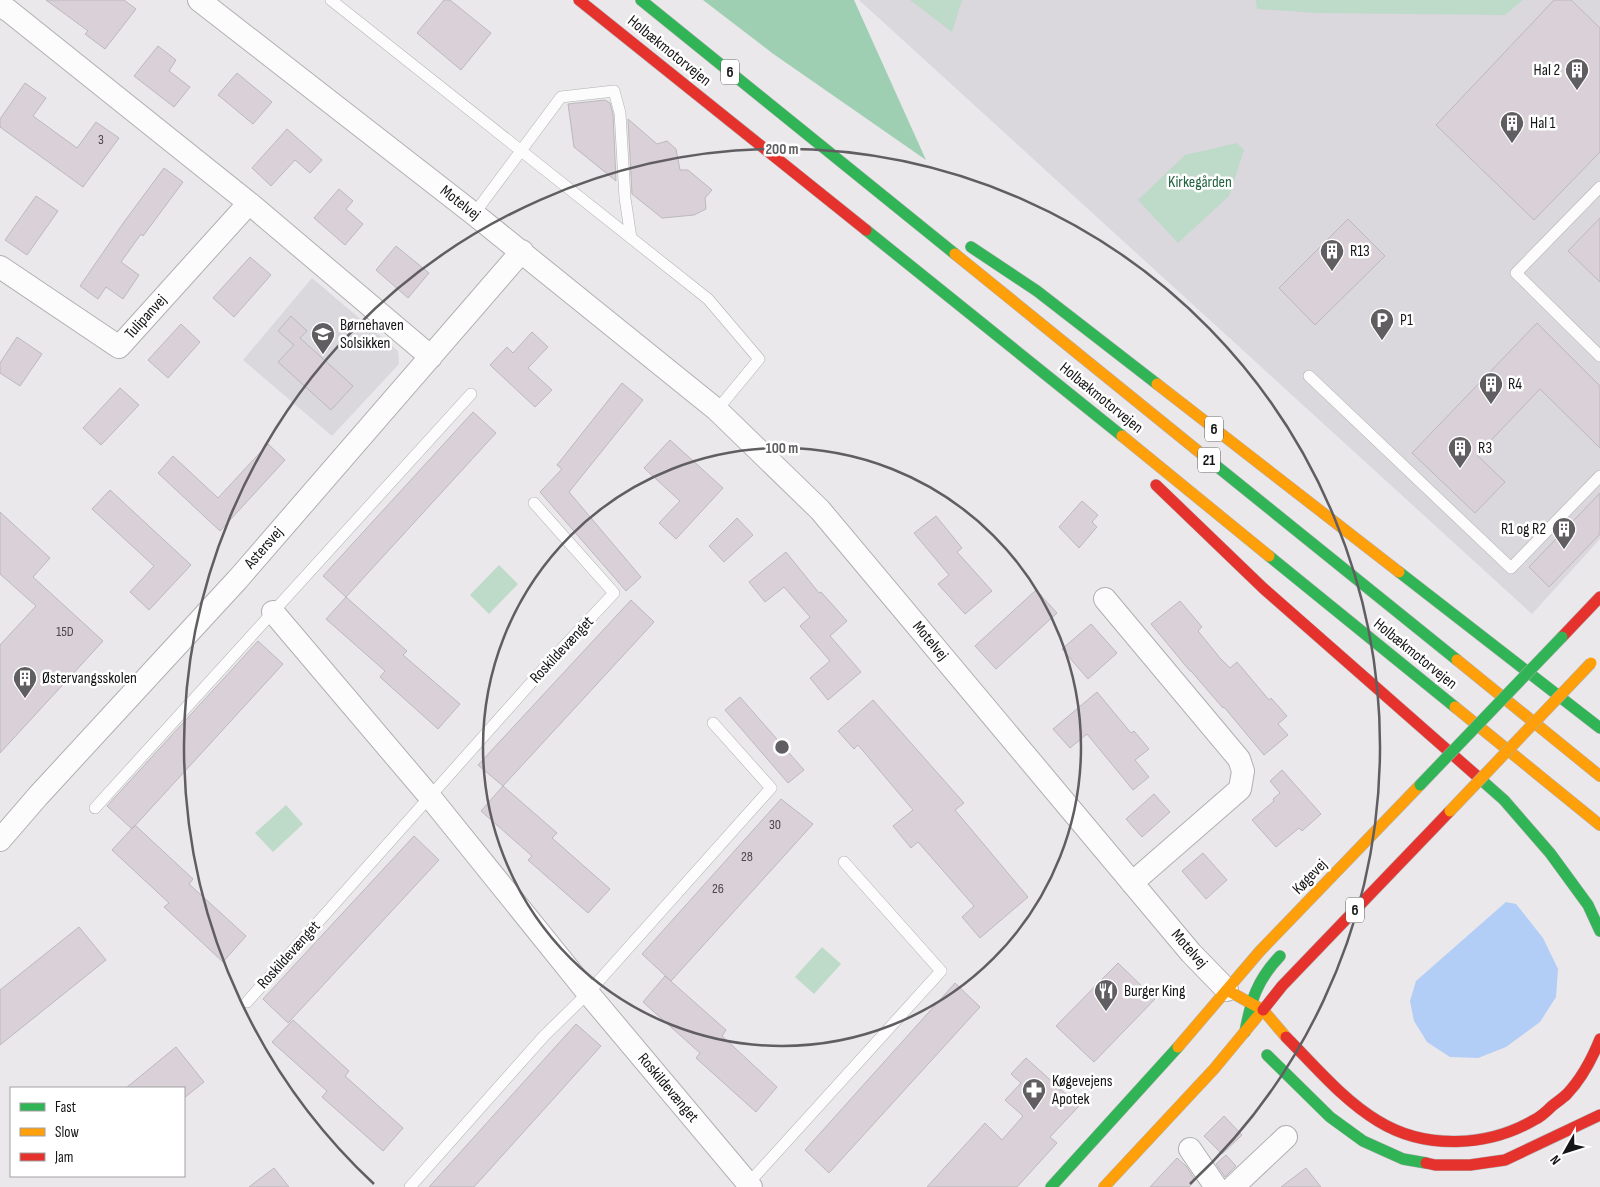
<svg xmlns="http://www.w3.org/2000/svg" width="1600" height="1187" font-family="'Sofia Sans Condensed',sans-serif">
<rect width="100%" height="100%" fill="#eae8eb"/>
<path fill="#dad7dd" d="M859,0H1600V539L1532,614Z
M312,278L398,351L399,364L332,436L243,360Z"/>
<path fill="#bedac9" d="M910,0H962L952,32Z
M1256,0H1523L1505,15L1318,13L1257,9Z
M1237,143L1244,150L1229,196L1178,243L1138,200L1185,155Z
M499,565L518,584L489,614L470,595Z
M286,805L303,824L273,852L255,833Z
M822,947L841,964L814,994L795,977Z"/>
<path fill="#9fcfb3" d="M703,0H854L926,160L772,53Z"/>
<path fill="#b2cdf6" d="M1506,902L1516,904L1543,938L1558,969L1556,997L1540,1022L1506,1047L1478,1058L1450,1057L1427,1042L1414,1021L1410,1001L1416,981Z"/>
<path fill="#dad0d7" stroke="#bbb9bb" d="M46,0H124L136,9L105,49L85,34L88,31Z
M444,0H450L491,33L461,70L417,33Z
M1554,0H1571L1600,28V152L1534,220L1436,125Z
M158,46L176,60L169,71L190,87L174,107L134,76Z
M237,73L272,102L253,124L218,95Z
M25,83L46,98L33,116L77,148L96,122L119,138L83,187L0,127V119Z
M605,100L610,103L613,114L616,181L574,147L568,104Z
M628,119L657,144L667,141L676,149L680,170H688L712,190L705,198L706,209L694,215L662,218L632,194Z
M287,129L322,160L310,173L295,160L271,186L252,168Z
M164,168L183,182L143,236L141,234L121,262L139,275L123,299L106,287L98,299L80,286L124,222Z
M339,189L353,201L346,209L363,224L345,245L314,218Z
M36,196L58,211L27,255L5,240Z
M1600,218V282L1568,251Z
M1348,219L1385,256L1315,325L1279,288Z
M396,246L429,273L408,298L376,270Z
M250,257L271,275L234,317L213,298Z
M291,316L307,331L300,338L353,386L331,410L278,362L294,345L278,331Z
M1537,323L1600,386V448L1540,389L1477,455L1505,482L1475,513L1412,453Z
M181,324L200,342L168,378L148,360Z
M532,332L548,347L528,368L552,390L535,407L490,365L507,347L513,353Z
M17,337L42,354L20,386L0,373V363Z
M622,383L643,400L569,492L641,577L626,591L540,492L562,469L557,465Z
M120,388L139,405L101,445L83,428Z
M473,412L496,433L346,597L323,576Z
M670,440L723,488L676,539L659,523L680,501L644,468Z
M268,444L285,460L220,531L158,473L173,456L218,498Z
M110,490L191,565L149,610L130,592L154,566L92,509Z
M1600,493V534L1549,587L1529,567Z
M1082,501L1098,515L1092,522L1097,527L1079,548L1059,527Z
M0,512L50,558L33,577L103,641L0,753V645L36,606L0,574Z
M936,516L962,548L957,552L992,591L965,614L938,584L949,575L914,533Z
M737,518L753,535L724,562L709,546Z
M786,552L819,593L821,592L847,621L830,636L861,672L828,700L810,678L830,661L800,626L810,617L784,587L765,602L749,582Z
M1036,590L1057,613L996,669L975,646Z
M346,597L407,651L403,655L460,704L438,729L380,677L385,671L326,619Z
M631,600L654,622L503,786L478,765Z
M1180,601L1202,627L1198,631L1220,658L1230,668L1237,662L1269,700L1271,698L1287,716L1278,724L1288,735L1264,755L1224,707L1223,708L1191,671H1190L1151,624Z
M1091,624L1117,653L1088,679L1062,649Z
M258,641L283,664L132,829L107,806Z
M1097,692L1131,733L1134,731L1149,749L1135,760L1149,777L1133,790L1087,734L1070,748L1053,729Z
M740,697L804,770L788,783L725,710Z
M873,700L964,803L955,810L1028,897L980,938L962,917L974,906L918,842L911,848L893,826L913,810L858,745L854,749L838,731Z
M1282,770L1321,814L1302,831L1299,828L1276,847L1252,820L1274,801L1273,799L1280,793L1270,781Z
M503,786L557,833L552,838L610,889L588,913L528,860L532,856L481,811Z
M1154,794L1170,812L1142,837L1126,819Z
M781,799L813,824L671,981L642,954Z
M135,825L193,879L189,884L246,936L223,962L164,907L169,903L112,850Z
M414,836L439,860L288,1023L263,999Z
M1203,853L1227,880L1206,899L1182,871Z
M79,927L106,960L0,1045V990Z
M1118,963L1155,999L1094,1062L1056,1026Z
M665,976L726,1030L722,1036L777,1087L756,1112L696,1058L700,1053L643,1002Z
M955,983L980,1007L829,1173L805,1150Z
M293,1020L349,1071L345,1076L403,1128L383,1151L322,1097L327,1091L272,1042Z
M576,1024L601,1046L474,1187H429Z
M176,1047L204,1082L184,1098V1088H126Z
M1026,1058L1079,1106L1050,1137L1057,1143L1017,1187H927L985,1123L1002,1140L1023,1116L1005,1100L1021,1083L1011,1074Z
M1224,1116L1242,1135L1222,1154L1204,1136Z
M1226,1155L1236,1166L1225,1177L1216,1164Z
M1177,1158L1186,1166L1195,1180L1189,1187H1150Z
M274,1168L289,1187H249Z
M1306,1168L1321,1187H1281Z"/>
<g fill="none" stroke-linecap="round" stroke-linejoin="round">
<g stroke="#b1afb2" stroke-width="12">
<path id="lane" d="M331,0L708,299L759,359L717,410
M1600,187L1516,273L1600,356
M474,214L561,97L614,91L620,113L625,198L631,238
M1309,376L1511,568L1600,476
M95,808L471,394
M247,1002L555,656L614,593L534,503
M746,1186L941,971L844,862
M410,1187L544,1036L588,993L771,788L713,723"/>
</g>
<g stroke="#b1afb2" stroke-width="24">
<path id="street" d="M199,0L474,214L717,410L820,510L1191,953L1227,990
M0,5L9,11L249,203L431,357
M0,267L119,347L249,203
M1105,599L1239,759L1243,771L1240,789L1132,883
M273,612L430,797L588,993L751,1187
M0,840L38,796L238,579L522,251
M1190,1149L1216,1187
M1233,1187L1286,1137"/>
</g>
<g stroke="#b1afb2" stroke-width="12">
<path id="fast" d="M641,0L955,254
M866,230L1122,436
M971,247L1037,291L1157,384
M1214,464L1457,660
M1269,556L1455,707
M1399,572L1600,728
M1478,777L1504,800L1550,853L1588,905L1600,931
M1245,1032C1251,1000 1257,980 1280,956
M1267,1055L1330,1117L1363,1141L1403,1159L1426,1163
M1051,1187L1178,1047"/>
</g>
<g stroke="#b1afb2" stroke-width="12">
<path id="slow" d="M955,254L1214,464
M1157,384L1399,572
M1122,436L1269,556
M1457,660L1600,776
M1455,707L1600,825
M1227,990L1263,1010L1286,1037
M1178,1047L1260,951L1420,785
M1104,1187L1214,1069L1257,1017"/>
</g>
<g stroke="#b1afb2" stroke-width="12">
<path id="jam" d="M579,0L866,230
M1156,485L1263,588L1478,777
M1562,637L1600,597
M1263,1010L1282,986L1450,811
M1286,1037C1315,1066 1343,1100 1378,1121C1425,1150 1488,1147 1534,1120C1541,1117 1547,1111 1552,1106C1557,1102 1563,1098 1567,1094C1582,1078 1592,1059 1600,1039
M1426,1163L1435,1165H1470L1505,1160L1600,1115"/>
</g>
<use href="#lane" stroke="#fcfcfc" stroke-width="11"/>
<use href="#street" stroke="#fcfcfc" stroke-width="22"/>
<use href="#fast" stroke="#30b455" stroke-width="11"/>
<use href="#slow" stroke="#ff9f0a" stroke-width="11"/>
<use href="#jam" stroke="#e5322d" stroke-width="11"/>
<g stroke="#b1afb2" stroke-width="12" stroke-linecap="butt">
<path id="fast-bridge" d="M1420,785L1562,637"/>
</g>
<g stroke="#b1afb2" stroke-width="12" stroke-linecap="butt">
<path id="slow-bridge" d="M1450,811L1591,663"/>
</g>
<use href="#fast-bridge" stroke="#30b455" stroke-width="11"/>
<use href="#slow-bridge" stroke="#ff9f0a" stroke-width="11"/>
</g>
<g fill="none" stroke="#605e61" stroke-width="2.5">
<circle cx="782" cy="747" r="299"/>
<path d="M374 1184A598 598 0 1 1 1190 1184"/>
</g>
<defs>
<g id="building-pin" transform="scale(1.25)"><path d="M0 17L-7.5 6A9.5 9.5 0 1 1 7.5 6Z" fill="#605e61" stroke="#fff"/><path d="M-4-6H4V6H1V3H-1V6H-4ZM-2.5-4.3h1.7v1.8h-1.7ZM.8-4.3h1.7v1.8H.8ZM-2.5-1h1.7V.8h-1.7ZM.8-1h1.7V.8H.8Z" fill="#fff"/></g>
<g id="parking-pin" transform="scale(1.25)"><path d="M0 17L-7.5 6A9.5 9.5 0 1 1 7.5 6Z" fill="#605e61" stroke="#fff"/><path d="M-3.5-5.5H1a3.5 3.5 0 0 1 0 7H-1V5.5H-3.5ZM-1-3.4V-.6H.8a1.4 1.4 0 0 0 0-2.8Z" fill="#fff"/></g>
<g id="school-pin" transform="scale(1.25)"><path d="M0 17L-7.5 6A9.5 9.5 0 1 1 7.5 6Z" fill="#605e61" stroke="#fff"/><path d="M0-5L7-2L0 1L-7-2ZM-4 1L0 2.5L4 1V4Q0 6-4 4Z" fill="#fff"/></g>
<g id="restaurant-pin" transform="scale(1.25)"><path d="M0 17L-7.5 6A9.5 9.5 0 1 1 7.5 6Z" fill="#605e61" stroke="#fff"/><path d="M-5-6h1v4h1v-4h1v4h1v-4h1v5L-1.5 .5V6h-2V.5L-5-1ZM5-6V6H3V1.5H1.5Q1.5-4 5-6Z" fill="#fff"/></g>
<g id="pharmacy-pin" transform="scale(1.25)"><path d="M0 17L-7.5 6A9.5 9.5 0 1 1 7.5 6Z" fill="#605e61" stroke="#fff"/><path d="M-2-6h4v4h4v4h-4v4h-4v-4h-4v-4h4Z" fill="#fff"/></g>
</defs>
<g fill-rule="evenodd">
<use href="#building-pin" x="1577" y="70"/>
<use href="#building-pin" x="1512" y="123"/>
<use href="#building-pin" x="1332" y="251"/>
<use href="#parking-pin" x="1382" y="320"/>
<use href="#school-pin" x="323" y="334"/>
<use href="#building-pin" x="1491" y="384"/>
<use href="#building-pin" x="1460" y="448"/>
<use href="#building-pin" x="1564" y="529"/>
<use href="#building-pin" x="25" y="678"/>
<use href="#restaurant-pin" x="1106" y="991"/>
<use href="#pharmacy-pin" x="1034" y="1090"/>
</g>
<g text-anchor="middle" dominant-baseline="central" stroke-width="5" stroke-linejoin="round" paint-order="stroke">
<g font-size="14" fill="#4a4649">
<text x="101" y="139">3</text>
<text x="65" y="631">15D</text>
<text x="775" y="824">30</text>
<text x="747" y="856">28</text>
<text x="718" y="888">26</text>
</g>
<g fill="#fff" stroke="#5b5a5c" stroke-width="1">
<rect x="721" y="59.5" width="18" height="25" rx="4"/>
<rect x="1205" y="416.5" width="18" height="25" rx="4"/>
<rect x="1198" y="447.5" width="22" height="25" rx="4"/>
<rect x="1346" y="897.5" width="18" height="25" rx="4"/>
</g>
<g font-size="15" font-weight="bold" fill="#151416">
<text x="730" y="72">6</text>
<text x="1214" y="429">6</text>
<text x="1209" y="460">21</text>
<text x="1355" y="910">6</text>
</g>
<g font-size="16" fill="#151416" stroke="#fff">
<text transform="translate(669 51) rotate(39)">Holbækmotorvejen</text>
<text transform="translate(460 203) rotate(38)">Motelvej</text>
<text transform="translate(146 317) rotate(-48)">Tulipanvej</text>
<text transform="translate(1101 398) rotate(39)">Holbækmotorvejen</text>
<text transform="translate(264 548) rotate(-49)">Astersvej</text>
<text transform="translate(930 641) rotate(50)">Motelvej</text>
<text transform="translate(562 650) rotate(-47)">Roskildevænget</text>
<text transform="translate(1415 654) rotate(39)">Holbækmotorvejen</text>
<text transform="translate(1310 877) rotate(-46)">Køgevej</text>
<text transform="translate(1189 949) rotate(49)">Motelvej</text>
<text transform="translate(289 955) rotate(-48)">Roskildevænget</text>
<text transform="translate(668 1088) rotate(50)">Roskildevænget</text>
</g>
<g font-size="16" fill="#151416" stroke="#fff" text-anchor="start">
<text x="1560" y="70" text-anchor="end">Hal 2</text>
<text x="1530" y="123">Hal 1</text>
<text x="1350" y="251">R13</text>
<text x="1400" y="320">P1</text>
<text x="340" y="325">Børnehaven<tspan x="340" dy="18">Solsikken</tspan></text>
<text x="1508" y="384">R4</text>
<text x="1478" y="448">R3</text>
<text x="1546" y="529" text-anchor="end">R1 og R2</text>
<text x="42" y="678">Østervangsskolen</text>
<text x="1124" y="991">Burger King</text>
<text x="1052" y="1081">Køgevejens<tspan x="1052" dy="18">Apotek</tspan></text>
</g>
<g font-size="16" fill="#236340" stroke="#fff">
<text x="1200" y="182">Kirkegården</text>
</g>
</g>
<circle cx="782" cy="747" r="8" fill="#605e61" stroke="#fff" stroke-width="2.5"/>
<g font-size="15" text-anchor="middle" font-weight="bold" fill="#605e61" stroke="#fff" stroke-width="5" stroke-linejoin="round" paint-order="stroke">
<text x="782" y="154">200 m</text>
<text x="782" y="453">100 m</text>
</g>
<rect x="10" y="1087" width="175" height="90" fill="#ffffff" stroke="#a1a1a2"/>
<rect x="20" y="1103" width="25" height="8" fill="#30b455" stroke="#a1a1a2"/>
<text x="55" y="1112" font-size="15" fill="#151416">Fast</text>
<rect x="20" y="1128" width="25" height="8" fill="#ff9f0a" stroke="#a1a1a2"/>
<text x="55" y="1137" font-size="15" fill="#151416">Slow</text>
<rect x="20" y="1153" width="25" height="8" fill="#e5322d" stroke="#a1a1a2"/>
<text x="55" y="1162" font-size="15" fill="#151416">Jam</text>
<g transform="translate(1565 1152) rotate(231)" stroke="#ffffff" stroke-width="4" paint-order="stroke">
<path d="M0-4L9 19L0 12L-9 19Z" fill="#151416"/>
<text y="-8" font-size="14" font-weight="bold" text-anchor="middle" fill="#151416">N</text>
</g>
</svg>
